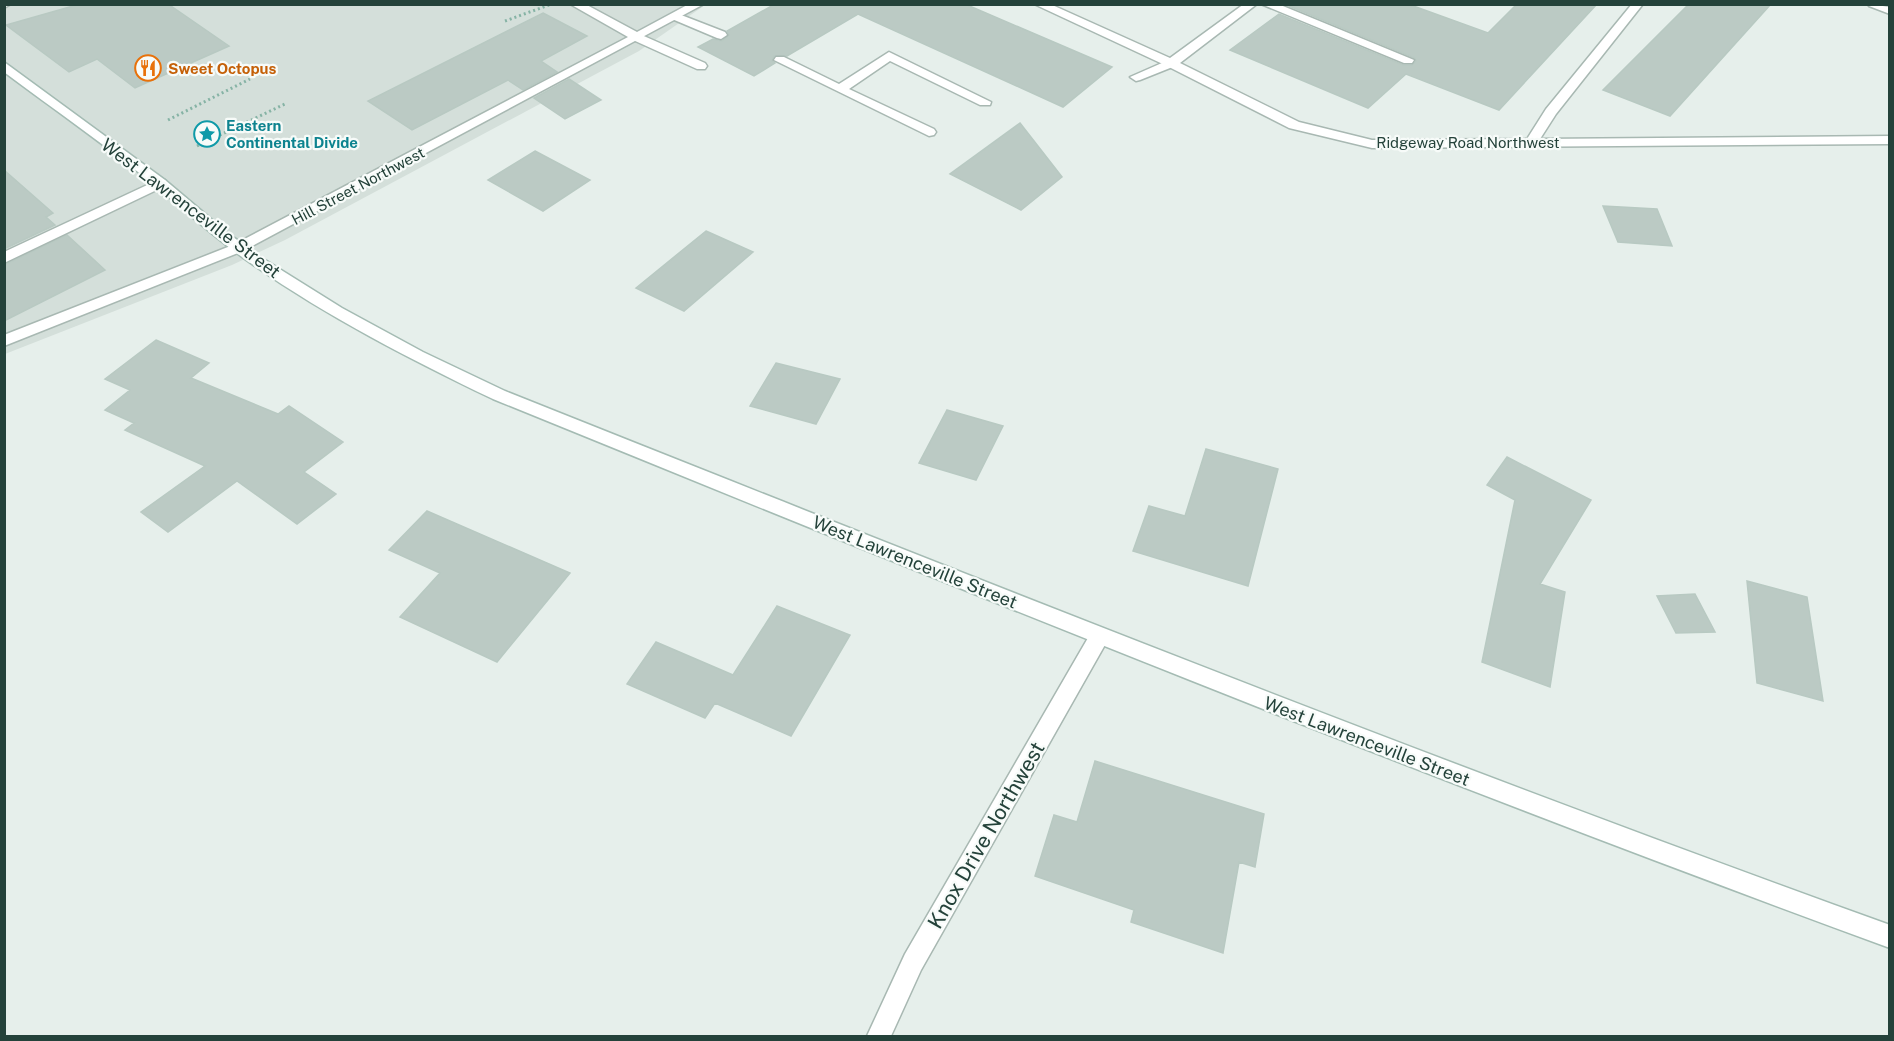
<svg xmlns="http://www.w3.org/2000/svg" width="1894" height="1041" font-family="'Public Sans',sans-serif">
<rect width="100%" height="100%" fill="#e6efeb"/>
<path fill="#d4dfda" d="M5,5H705L639,51L285,240L232,265L5,354Z"/>
<path fill="#bbcac4" stroke="#b8c9c2" stroke-width="1.5" d="M80,4H168L229,46L135,88L97,59L69,72L6,25Z
M775,4H965L1112,67L1063,107L858,14L787,56H774L772,61L775,63L754,76L698,47L713,39L722,41L729,35L727,31Z
M1291,4H1408L1488,33L1517,4H1597L1499,110L1406,74L1368,108L1230,50L1279,14L1403,65H1412L1416,61L1415,58L1289,6Z
M1689,4H1771L1670,116L1603,90Z
M543,13L587,36L541,61L557,72L523,90L508,80L412,130L368,101Z
M569,79L601,100L565,119L534,98Z
M1020,123L1062,177L1021,210L950,174Z
M535,151L590,180L543,211L488,180Z
M4,170L53,213L46,217L55,225L4,249Z
M1603,206L1657,209L1672,246L1618,242Z
M706,231L753,252L684,311L636,288Z
M67,235L105,270L4,321V265Z
M156,340L209,363L191,378L278,414L289,406L343,442L304,472L336,494L297,524L237,481L168,532L141,512L205,466L125,430L134,423L105,410L130,390L105,379Z
M776,363L840,379L816,424L750,406Z
M947,410L1003,426L976,480L919,463Z
M1206,449L1278,469L1248,586L1133,551L1149,506L1185,516Z
M1507,457L1591,500L1540,584L1565,592L1550,687L1482,662L1515,500L1487,485Z
M427,511L570,573L497,662L400,617L440,573L389,550Z
M1747,581L1807,597L1823,701L1757,683Z
M1695,594L1715,632L1676,633L1657,596Z
M777,606L850,635L791,736L715,703L705,718L627,684L656,642L733,675Z
M1095,761L1264,814L1255,867L1239,862L1223,953L1131,922L1134,910L1035,876L1054,815L1077,822Z"/>
<g fill="none" stroke-linecap="round" stroke-linejoin="round">
<g stroke="#a8b8b2" stroke-width="3">
<path id="lane" d="M1261,4H1278L1414,60L1412,63H1404Z
M676,13L725,32L727,35L721,39L717,38L672,19V15Z
M637,33L705,63L707,66L705,69H697L633,40L631,37Z
M889,52L991,102L990,105H980L890,61L849,89L934,129L936,132L934,135L929,136L774,60L776,57H784L839,84Z
M1171,59L1175,60V66L1140,80L1136,81L1130,77Z
M160,179L165,180L167,183L165,186L4,263V252Z"/>
</g>
<g stroke="#a8b8b2" stroke-width="3">
<path id="street" d="M4,4H11L4,8Z
M570,4H585L637,32L689,4H704L243,251L4,346V335L233,245L628,37Z
M1034,4H1050L1170,58L1244,4H1257L1180,63L1299,122L1372,140L1527,139L1546,109L1632,4H1643L1556,114L1540,139L1890,136V144L1372,148L1289,128L1167,66Z
M1868,4L1890,7V14L1869,6Z
M1099,628L1106,631L1109,637L1106,643L921,970L891,1036H867L905,954L1092,631Z"/>
</g>
<g stroke="#a4bbb3" stroke-width="3">
<path id="secondary" d="M4,62L165,180L229,234L262,258L342,308L423,352L505,391C964,574 1424,757 1890,925V948C1420,776 957,588 493,399C410,359 328,317 252,264C218,241 188,213 157,187C108,147 55,110 4,72Z"/>
</g>
<path stroke="#86b3a5" stroke-width="3" stroke-dasharray="2 3" stroke-linecap="butt" d="M505,21L549,5
M168,120L250,79
M197,146L287,103"/>
<use href="#lane" fill="#fff" fill-rule="evenodd"/>
<use href="#street" fill="#fff" fill-rule="evenodd"/>
<use href="#secondary" fill="#fff" fill-rule="evenodd"/>
</g>
<defs>
<g id="restaurant-ring" transform="scale(1.35)"><circle r="9.5" fill="#f7fbf9" stroke="#e8710a" stroke-width="1.5"/><path d="M-5-6h1v4h1v-4h1v4h1v-4h1v5L-1.5 .5V6h-2V.5L-5-1ZM5-6V6H3V1.5H1.5Q1.5-4 5-6Z" fill="#e8710a"/></g>
<g id="sight-ring" transform="scale(1.35)"><circle r="9.5" fill="#f7fbf9" stroke="#0f9aa8" stroke-width="1.5"/><path d="M0-6L1.8-2.2L6-1.7L2.9 1.2L3.7 5.4L0 3.3L-3.7 5.4L-2.9 1.2L-6-1.7L-1.8-2.2Z" fill="#0f9aa8"/></g>
</defs>
<g fill-rule="evenodd">
<use href="#restaurant-ring" x="148" y="68"/>
<use href="#sight-ring" x="207" y="134"/>
</g>
<g text-anchor="middle" dominant-baseline="central" stroke-width="4.5" stroke-linejoin="round" paint-order="stroke">
<g font-size="15" font-weight="bold" fill="#c56008" stroke="#f7fbf9" text-anchor="start">
<text x="168" y="68">Sweet Octopus</text>
</g>
<g font-size="15" font-weight="bold" fill="#0d838f" stroke="#f7fbf9" text-anchor="start">
<text x="226" y="125">Eastern<tspan x="226" dy="17">Continental Divide</tspan></text>
</g>
<g font-size="15" fill="#24423a" stroke="#f7fbf9">
<text x="1468" y="142">Ridgeway Road Northwest</text>
<text transform="translate(358 186) rotate(-28)">Hill Street Northwest</text>
</g>
<g font-size="18" fill="#24423a" stroke="#f7fbf9">
<text transform="translate(191 208) rotate(37)">West Lawrenceville Street</text>
<text transform="translate(915 562) rotate(22)">West Lawrenceville Street</text>
<text transform="translate(1367 741) rotate(21)">West Lawrenceville Street</text>
</g>
<g font-size="21" fill="#24423a" stroke="#f7fbf9">
<text transform="translate(986 835) rotate(-60)">Knox Drive Northwest</text>
</g>
</g>
<rect width="1894" height="1041" fill="none" stroke="#24423a" stroke-width="12"/>
</svg>
